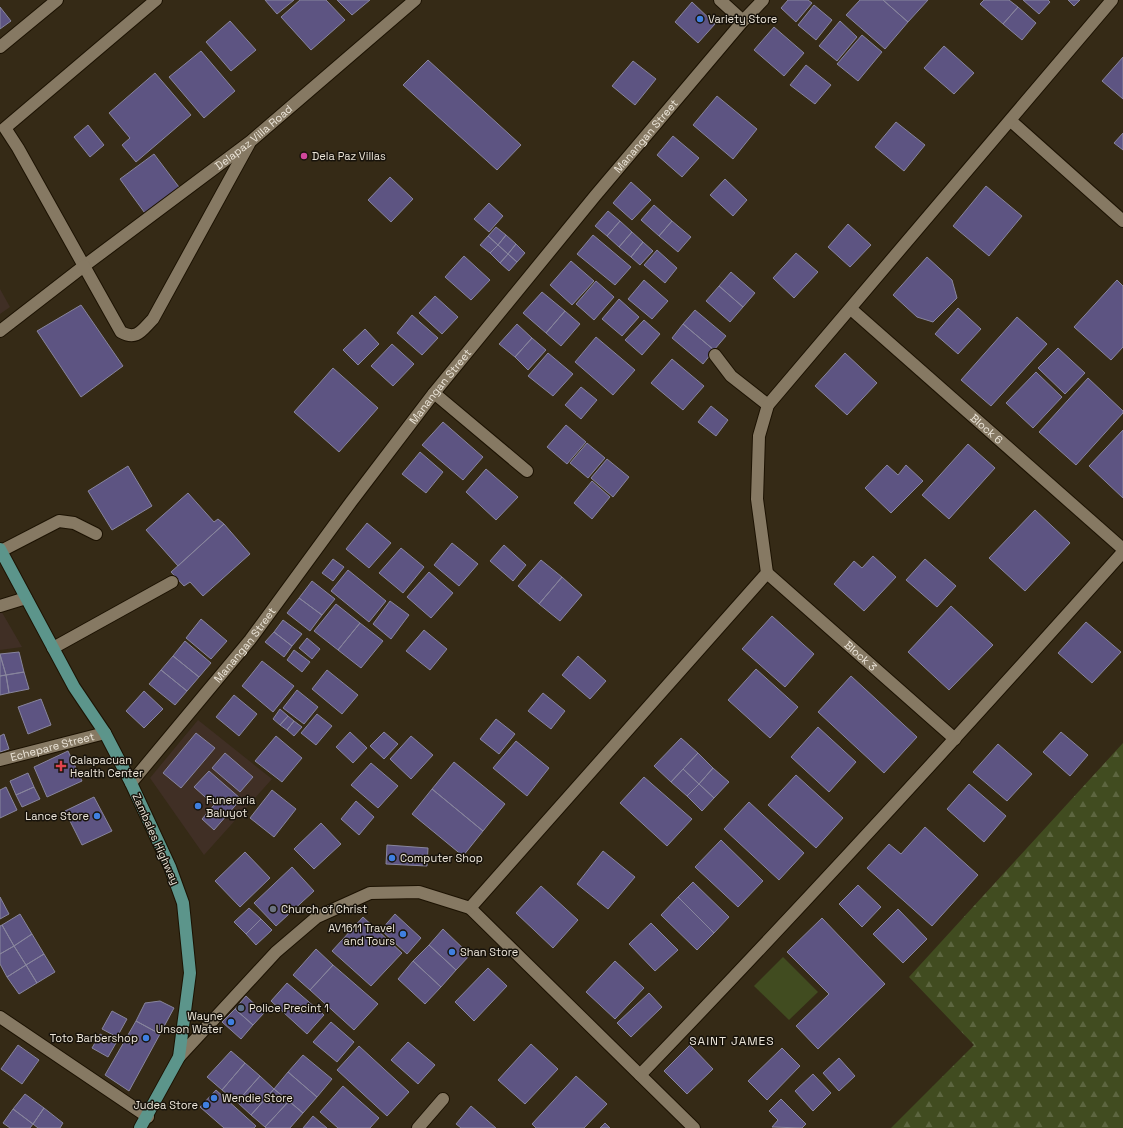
<svg xmlns="http://www.w3.org/2000/svg" width="1123" height="1128" font-family="'Space Grotesk',sans-serif">
<defs>
<pattern id="forest-firs" width="22" height="20" patternUnits="userSpaceOnUse"><rect width="22" height="20" fill="#414c20"/><path d="M5 1l3.5 6h-7zM16 11l3.5 6h-7z" fill="#5d6640"/></pattern>
</defs>
<rect width="100%" height="100%" fill="#352a16"/>
<path fill="#402f25" d="M0,289L10,307L0,314Z
M0,609L22,647L0,650Z
M198,720L272,779L204,855L150,778Z"/>
<path fill="#414c20" d="M783,957L818,992L789,1020L754,986Z"/>
<path fill="url(#forest-firs)" d="M1123,743V1128H891L974,1045L909,977Z"/>
<path fill="#5d5482" stroke="#88859d" d="M265,0H294L277,14Z
M300,0H326L345,20L311,50L281,17Z
M337,0H370L352,15Z
M788,0H808L812,3L796,22L781,8Z
M860,0H883L908,22L885,49L846,15Z
M883,0H928L908,22Z
M984,0H1009L1018,7L1003,24L980,4Z
M1023,0H1048L1050,2L1039,14Z
M1068,0H1080L1074,6Z
M692,2L715,24L698,43L675,22Z
M814,5L832,20L816,40L798,25Z
M0,7L11,21L0,29Z
M1018,7L1036,23L1022,40L1003,24Z
M230,21L256,50L231,71L206,42Z
M840,21L857,37L837,61L819,46Z
M774,27L804,53L784,76L754,50Z
M862,35L882,52L858,81L837,64Z
M944,46L974,73L954,94L924,68Z
M201,51L235,91L204,118L169,77Z
M1123,57V99L1102,81Z
M428,60L521,145L497,170L403,85Z
M633,61L656,79L635,105L612,86Z
M806,65L831,85L815,104L790,85Z
M155,73L191,115L136,162L122,145L130,138L109,113Z
M717,96L757,129L733,159L693,125Z
M896,122L925,145L904,171L875,147Z
M88,125L104,145L90,157L74,137Z
M1123,133V150L1114,143Z
M673,136L699,158L682,177L657,155Z
M154,154L182,191L147,216L120,179Z
M390,177L413,199L391,222L368,200Z
M725,179L747,200L733,216L710,195Z
M631,182L651,200L632,220L613,203Z
M986,186L1022,216L989,256L953,226Z
M489,203L503,216L489,232L474,219Z
M654,205L672,221L659,236L641,220Z
M608,211L620,221L607,236L595,226Z
M620,221L632,232L619,247L607,236Z
M672,221L691,237L678,252L659,236Z
M848,224L871,245L850,267L828,247Z
M496,227L506,235L498,245L488,236Z
M632,232L643,242L631,257L619,247Z
M506,235L516,244L508,254L498,245Z
M593,235L631,267L615,285L577,254Z
M488,236L498,245L490,253L480,245Z
M643,242L653,251L640,265L631,257Z
M516,244L525,253L517,262L508,254Z
M498,245L508,254L500,263L490,253Z
M657,250L677,268L665,283L644,265Z
M796,253L818,272L794,298L773,278Z
M508,254L517,262L509,271L500,263Z
M464,256L490,280L471,300L445,277Z
M927,257L952,280L957,298L933,322L917,317L893,295Z
M571,261L594,281L572,305L550,285Z
M731,272L755,293L743,307L719,286Z
M644,280L668,301L652,319L628,299Z
M1117,280L1123,286V347L1111,360L1074,327Z
M596,281L614,297L594,320L576,304Z
M719,286L743,307L730,322L706,301Z
M542,292L565,311L546,333L523,313Z
M435,296L458,317L442,334L419,313Z
M619,299L639,317L622,336L602,319Z
M81,305L123,366L81,397L37,331Z
M958,308L981,329L958,354L935,334Z
M695,310L726,336L714,350L683,324Z
M565,311L580,324L561,346L546,333Z
M412,315L438,338L422,355L397,333Z
M1017,317L1047,344L991,406L961,380Z
M644,320L660,334L642,355L625,340Z
M517,324L532,338L515,357L499,344Z
M683,324L714,350L703,364L672,338Z
M365,329L379,344L358,365L343,350Z
M596,337L635,370L613,395L575,362Z
M532,338L546,350L528,370L515,357Z
M392,344L414,364L393,386L371,366Z
M1058,348L1085,373L1065,394L1038,368Z
M548,353L573,374L553,396L528,376Z
M845,353L877,383L847,415L815,386Z
M672,359L704,386L683,410L651,383Z
M333,368L378,408L339,452L294,412Z
M1036,372L1062,397L1033,428L1006,403Z
M1088,378L1123,411V413L1076,465L1039,432Z
M581,387L597,400L581,419L565,405Z
M711,406L728,420L716,436L698,422Z
M443,422L483,457L463,480L422,445Z
M566,425L586,442L567,464L547,447Z
M1123,430V498L1089,466Z
M587,443L605,458L588,478L570,463Z
M968,444L995,468L949,519L922,495Z
M420,452L443,472L426,493L402,474Z
M607,459L629,477L613,497L591,478Z
M887,465L898,475L906,465L923,481L891,513L865,488Z
M128,466L152,506L112,530L88,491Z
M486,469L518,497L496,520L466,492Z
M592,481L610,497L592,519L574,503Z
M188,493L214,522L218,519L224,524L178,566L146,530Z
M1035,510L1070,543L1025,591L989,558Z
M367,523L391,543L369,568L346,549Z
M224,524L250,554L203,596L190,582L184,586L171,572Z
M452,543L478,564L459,586L434,565Z
M504,545L526,565L513,581L490,561Z
M401,548L424,567L403,593L379,573Z
M873,556L896,577L864,611L834,584L854,561L862,568Z
M333,559L344,567L333,581L322,573Z
M925,559L956,586L937,607L906,580Z
M541,560L562,577L539,604L518,586Z
M348,570L386,601L369,622L331,591Z
M429,572L453,593L431,618L407,597Z
M562,577L582,595L560,621L539,604Z
M312,581L335,599L322,615L299,598Z
M299,598L322,615L310,631L287,613Z
M390,601L409,615L391,639L373,624Z
M336,604L360,623L338,650L314,631Z
M951,606L993,645L949,690L908,652Z
M772,616L814,654L785,687L742,649Z
M201,619L227,641L211,659L186,638Z
M283,620L302,634L292,646L274,632Z
M1086,622L1121,652L1092,683L1058,653Z
M360,623L383,641L361,668L338,650Z
M424,630L447,649L430,670L406,651Z
M274,632L292,646L284,657L265,642Z
M307,638L320,649L312,659L299,648Z
M185,641L211,663L199,677L173,656Z
M294,650L310,662L302,672L287,660Z
M19,652L24,672L6,675L0,654Z
M0,655L6,675L0,676Z
M173,656L199,677L187,691L161,670Z
M578,656L606,681L590,699L562,675Z
M262,661L294,686L273,712L242,686Z
M756,669L798,707L770,738L728,700Z
M161,670L187,691L175,705L149,684Z
M327,670L358,695L342,714L312,689Z
M24,672L29,689L9,693L6,675Z
M6,675L9,693L0,695V676Z
M851,676L917,737L884,773L818,712Z
M297,690L318,707L304,724L283,708Z
M144,691L163,709L144,728L126,711Z
M543,693L565,711L551,729L528,711Z
M234,695L257,714L239,736L216,717Z
M41,699L51,725L28,734L18,707Z
M280,709L288,716L280,725L273,719Z
M317,714L332,726L316,745L301,733Z
M288,716L294,721L287,730L280,725Z
M496,719L515,734L499,754L480,739Z
M294,721L302,727L294,736L287,730Z
M818,727L856,762L829,792L791,757Z
M350,732L367,748L353,763L336,747Z
M384,732L398,744L384,759L370,746Z
M1061,732L1088,755L1070,776L1043,752Z
M196,733L215,748L181,788L163,773Z
M4,734L9,749L0,752V736Z
M276,736L302,758L282,782L255,761Z
M411,736L433,755L411,779L390,759Z
M681,738L698,753L671,782L654,766Z
M516,741L549,768L527,796L493,768Z
M998,744L1032,774L1007,801L973,772Z
M68,751L82,781L47,797L34,767Z
M225,753L253,777L240,792L212,768Z
M698,753L713,768L699,784L683,769Z
M454,762L505,804L483,831L432,789Z
M371,763L398,786L378,808L351,785Z
M713,768L729,782L714,798L699,784Z
M683,769L699,784L687,796L671,782Z
M209,771L241,799L214,830L202,819L214,805L194,787Z
M28,773L34,787L16,795L10,781Z
M796,775L843,818L816,848L768,805Z
M644,777L692,819L667,846L620,803Z
M699,784L714,798L702,811L687,796Z
M969,784L1006,816L984,842L947,809Z
M6,787L17,810L0,818V790Z
M34,787L40,799L22,807L16,795Z
M432,789L483,831L463,856L412,814Z
M272,790L296,809L274,837L250,818Z
M94,797L112,831L82,845L65,811Z
M356,801L374,817L359,835L341,819Z
M749,802L804,853L779,880L724,829Z
M321,823L341,844L314,869L294,849Z
M925,827L978,875L932,926L867,868L889,844L901,854Z
M721,840L763,881L738,907L695,867Z
M387,845L428,848L427,866L386,864Z
M603,851L635,877L608,909L577,884Z
M245,852L270,878L240,907L215,881Z
M292,867L314,891L276,926L254,903Z
M693,882L729,917L714,933L678,897Z
M858,885L881,907L862,927L839,904Z
M541,886L578,920L553,948L516,913Z
M0,897L9,914L0,919Z
M678,897L714,933L697,950L661,915Z
M249,908L261,919L246,934L234,922Z
M898,909L927,939L903,963L873,934Z
M20,914L32,934L14,946L2,925Z
M395,914L421,938L407,954L381,930Z
M363,917L402,953L371,986L332,951Z
M822,918L885,984L818,1049L796,1026L829,994L787,952Z
M261,919L272,930L256,945L246,934Z
M651,923L678,950L655,971L629,944Z
M2,925L14,946L0,954V926Z
M443,929L470,955L456,970L429,945Z
M32,934L44,954L26,965L14,946Z
M429,945L456,970L441,987L413,961Z
M14,946L26,965L7,977L0,964V954Z
M316,949L333,965L310,990L293,975Z
M44,954L55,972L37,983L26,965Z
M413,961L441,987L425,1004L398,979Z
M615,961L644,988L615,1019L586,992Z
M26,965L37,983L19,994L7,977Z
M333,965L378,1004L354,1030L310,990Z
M488,968L507,986L474,1021L455,1002Z
M287,983L324,1015L307,1034L271,1001Z
M649,993L662,1007L631,1037L617,1023Z
M246,996L264,1013L253,1025L235,1009Z
M160,1001L174,1008L160,1034L136,1021L145,1003Z
M235,1009L253,1025L241,1039L222,1022Z
M112,1011L127,1019L117,1037L102,1029Z
M136,1021L160,1034L129,1091L105,1075Z
M331,1022L354,1042L337,1062L313,1042Z
M100,1034L116,1043L108,1057L92,1048Z
M408,1042L435,1065L418,1084L391,1060Z
M531,1044L558,1069L525,1104L498,1080Z
M18,1045L39,1060L22,1084L1,1069Z
M690,1045L713,1069L687,1094L664,1071Z
M359,1046L409,1092L387,1116L337,1070Z
M782,1048L800,1066L767,1100L748,1081Z
M231,1051L245,1063L222,1090L207,1077Z
M303,1055L332,1079L317,1097L288,1072Z
M839,1058L855,1076L839,1091L823,1073Z
M245,1063L260,1076L237,1102L222,1090Z
M288,1072L317,1097L303,1113L274,1089Z
M813,1074L831,1093L813,1111L795,1091Z
M260,1076L274,1089L251,1115L237,1102Z
M576,1076L607,1104L584,1128H536L532,1124Z
M343,1086L379,1118L370,1128H338L320,1112Z
M274,1089L289,1101L265,1127L251,1115Z
M216,1090L256,1126L254,1128H224L200,1107Z
M25,1094L44,1108L33,1124L13,1109Z
M781,1099L806,1124L802,1128L772,1127L778,1120L769,1111Z
M289,1101L303,1113L290,1128H266L265,1127Z
M471,1106L496,1128H461L456,1124Z
M44,1108L63,1123L60,1128H38L33,1124Z
M13,1109L33,1124L30,1128H10L3,1123Z
M313,1116L327,1128H303Z
M605,1123L610,1128H600Z"/>
<g fill="none" stroke-linecap="round" stroke-linejoin="round">
<g stroke="#1c1202" stroke-width="14">
<g id="minor">
<path id="s1" d="M156,0L5,128L18,148L84,266L251,141L415,0"/>
<path d="M720,0L743,21"/>
<path d="M0,47L57,0"/>
<path d="M1011,121L1123,221"/>
<path id="s2" d="M851,309L1123,549"/>
<path d="M0,331L84,266L121,332C137,341 142,330 153,319L249,144"/>
<path d="M715,355L731,376L768,405"/>
<path d="M434,393L527,471"/>
<path d="M1,551L59,521L74,523L96,534"/>
<path id="s3" d="M767,573L955,739"/>
<path d="M0,606L26,598"/>
<path d="M53,648L172,582"/>
<path id="s4" d="M0,760L105,733"/>
<path id="s5" d="M131,783L250,640L351,502L434,393L595,196L743,21L763,0"/>
<path d="M470,908L694,1128"/>
<path d="M0,1017L148,1117"/>
<path d="M179,1057L276,952L317,917L370,893L419,892L470,908L767,573L757,499L759,436L768,405L1112,0"/>
<path d="M640,1075C805,904 965,729 1123,552"/>
<path d="M418,1128L443,1099"/>
</g>
</g>
<g stroke="#1c1202" stroke-width="14">
<path id="major" d="M0,549L74,687L105,733L131,783L170,867L183,903L190,973L179,1057L140,1128"/>
</g>
<use href="#minor" stroke="#867963" stroke-width="12"/>
<use href="#major" stroke="#5c958b" stroke-width="12"/>
</g>
<g fill="#3f7fe0" stroke="#18130b" stroke-width="1.5">
<circle cx="700" cy="19" r="4"/>
<circle cx="198" cy="806" r="4"/>
<circle cx="97" cy="816" r="4"/>
<circle cx="392" cy="858" r="4"/>
<circle cx="403" cy="934" r="4"/>
<circle cx="452" cy="952" r="4"/>
<circle cx="231" cy="1022" r="4"/>
<circle cx="146" cy="1038" r="4"/>
<circle cx="214" cy="1098" r="4"/>
<circle cx="206" cy="1105" r="4"/>
</g>
<circle fill="#d1479c" stroke="#18130b" stroke-width="1.5" cx="304" cy="156" r="4"/>
<path fill="#e0444e" stroke="#18130b" stroke-width="1.5" d="M59 760h4v4h4v4h-4v4h-4v-4h-4v-4h4z"/>
<circle fill="#6b7280" stroke="#18130b" stroke-width="1.5" cx="273" cy="909" r="4"/>
<circle fill="#5c6f8a" stroke="#18130b" stroke-width="1.5" cx="241" cy="1008" r="4"/>
<g text-anchor="middle" dominant-baseline="central" stroke-width="3" stroke-linejoin="round" paint-order="stroke">
<g font-size="11" fill="#ece5d9" stroke="#18130b" text-anchor="start">
<text x="708" y="19">Variety Store</text>
<text x="312" y="156">Dela Paz Villas</text>
<text x="70" y="760">Calapacuan<tspan x="70" dy="13">Health Center</tspan></text>
<text x="206" y="800">Funeraria<tspan x="206" dy="13">Baluyot</tspan></text>
<text x="89" y="816" text-anchor="end">Lance Store</text>
<text x="400" y="858">Computer Shop</text>
<text x="281" y="909">Church of Christ</text>
<text x="395" y="928" text-anchor="end">AV1611 Travel<tspan x="395" dy="13">and Tours</tspan></text>
<text x="460" y="952">Shan Store</text>
<text x="249" y="1008">Police Precint 1</text>
<text x="223" y="1016" text-anchor="end">Wayne<tspan x="223" dy="13">Unson Water</tspan></text>
<text x="138" y="1038" text-anchor="end">Toto Barbershop</text>
<text x="222" y="1098">Wendie Store</text>
<text x="198" y="1105" text-anchor="end">Judea Store</text>
</g>
<g font-size="11" fill="#ece5d9" stroke="#18130b">
<text stroke="none"><textPath href="#s5" startOffset="827">Manangan Street</textPath></text>
<text stroke="none"><textPath href="#s1" startOffset="570">Delapaz Villa Road</textPath></text>
<text stroke="none"><textPath href="#s5" startOffset="503">Manangan Street</textPath></text>
<text stroke="none"><textPath href="#s2" startOffset="181">Block 6</textPath></text>
<text stroke="none"><textPath href="#s5" startOffset="179">Manangan Street</textPath></text>
<text stroke="none"><textPath href="#s3" startOffset="125">Block 3</textPath></text>
<text stroke="none"><textPath href="#s4" startOffset="54">Echepare Street</textPath></text>
<text transform="translate(156 839) rotate(66)">Zambales Highway</text>
</g>
<g font-size="12" letter-spacing="1" fill="#ece5d9" stroke="#18130b">
<text x="732" y="1041">SAINT JAMES</text>
</g>
</g>
</svg>
